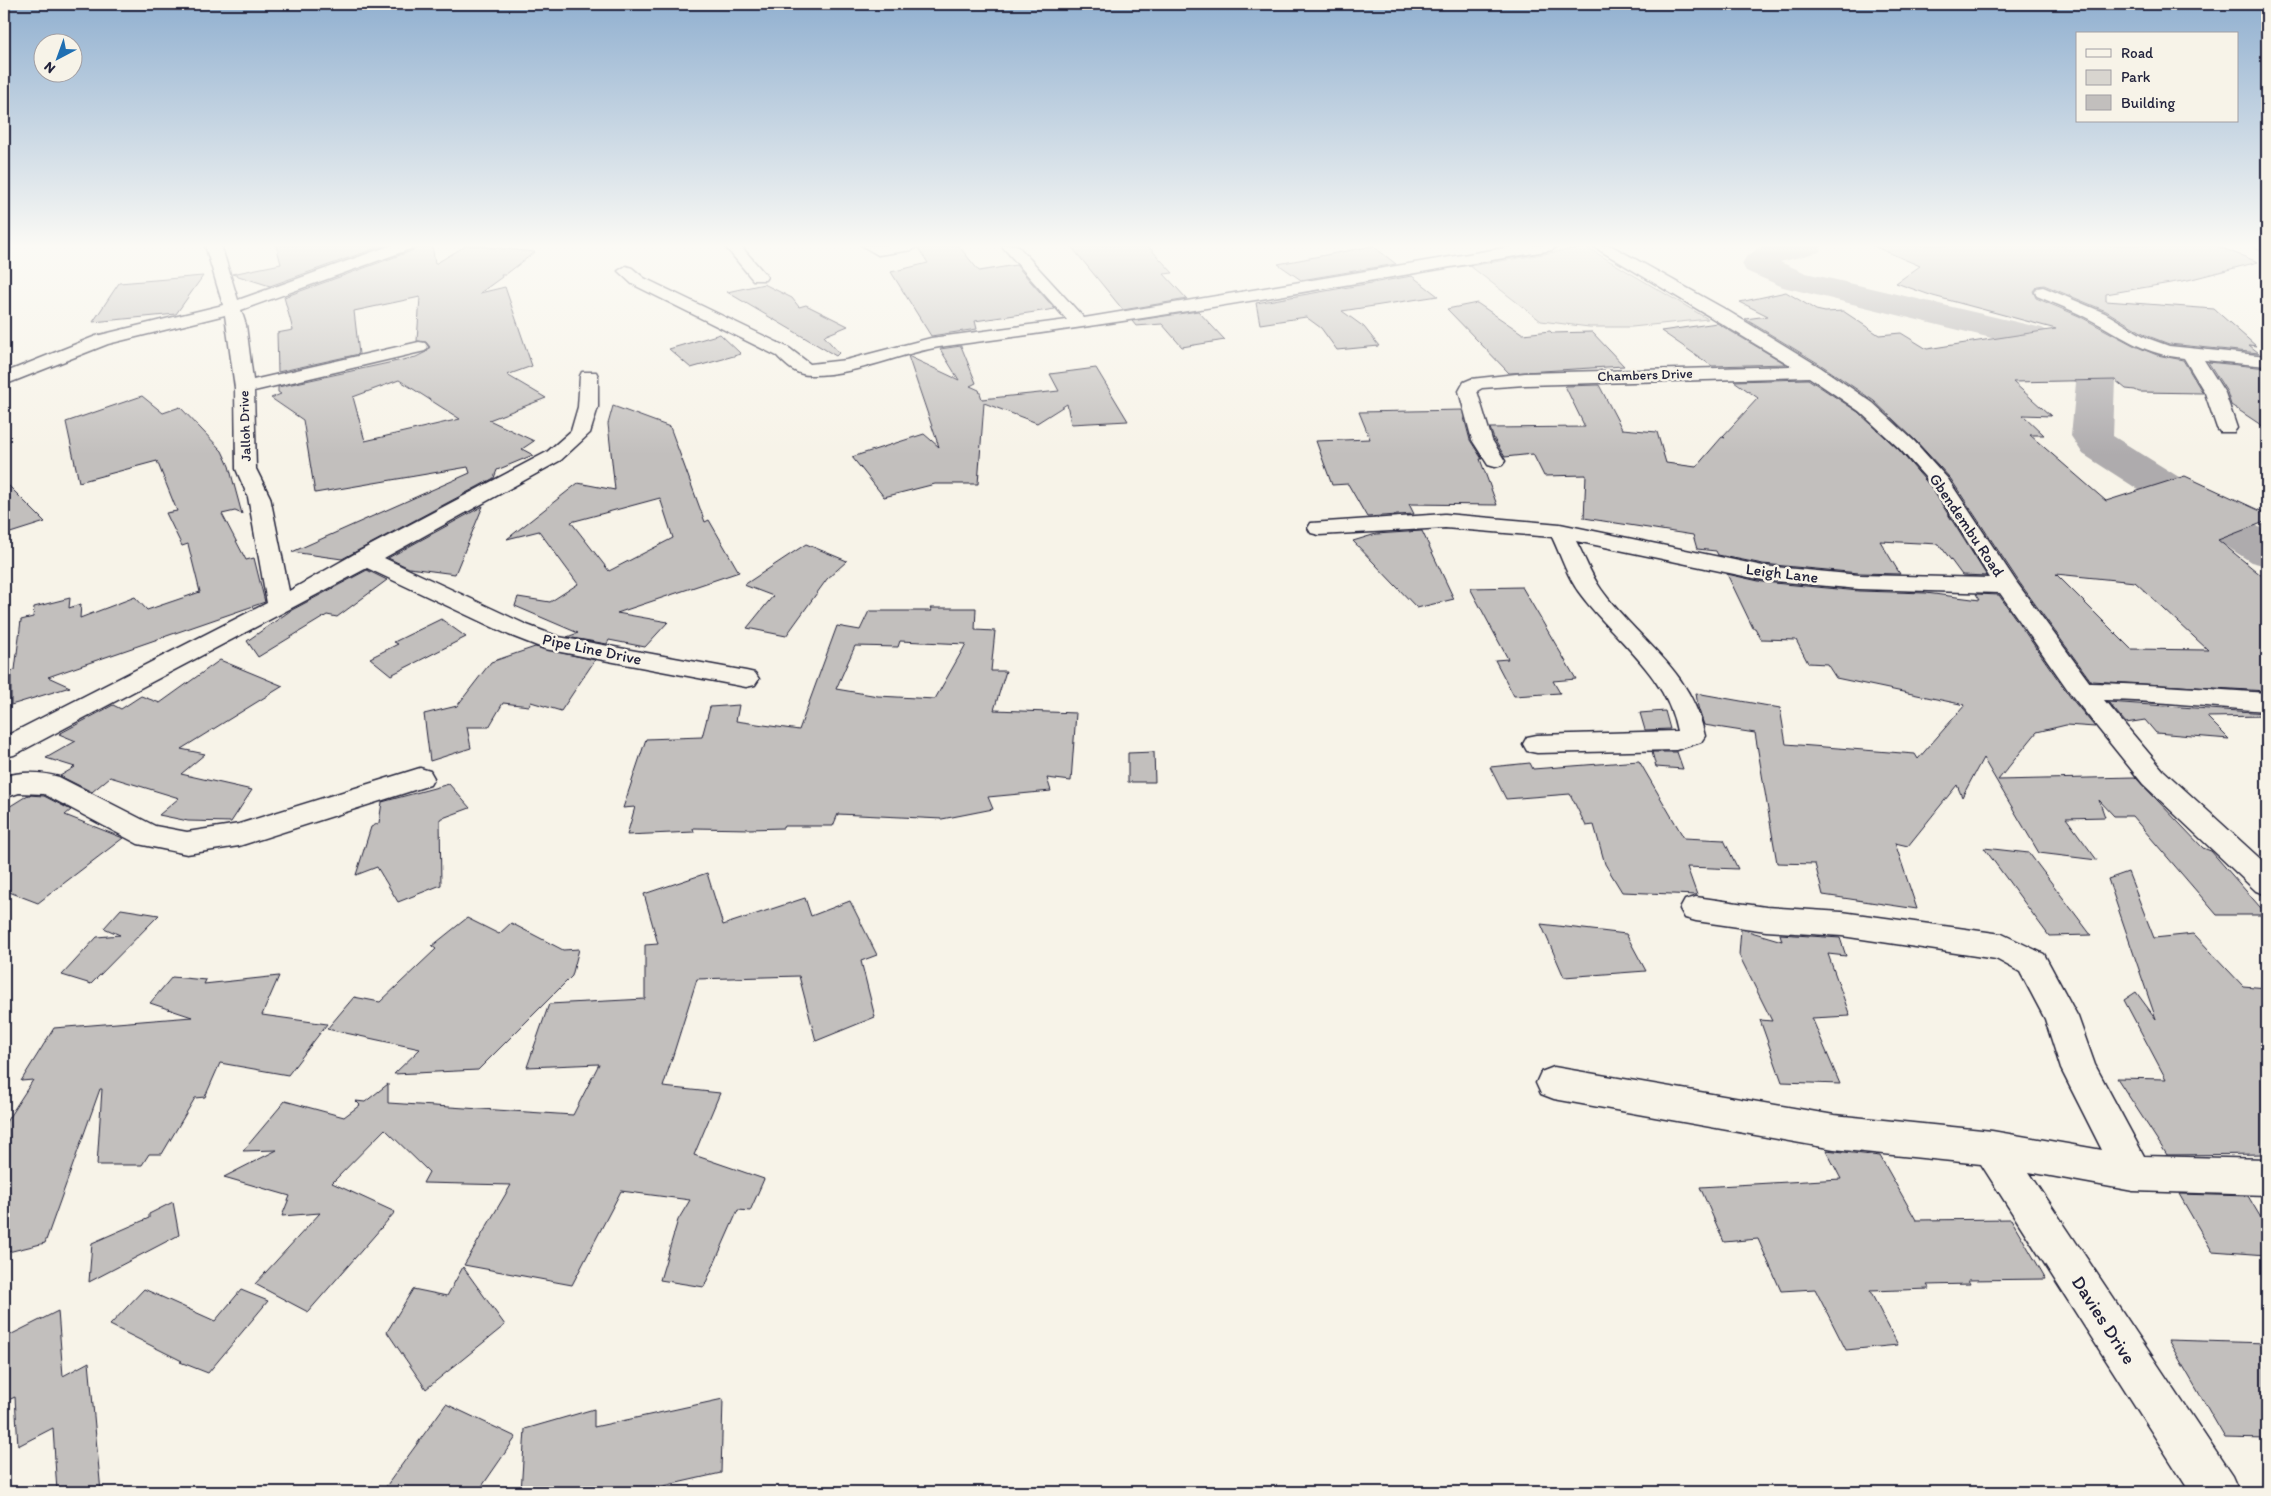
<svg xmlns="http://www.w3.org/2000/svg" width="2271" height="1496" font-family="Itim,sans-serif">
<rect width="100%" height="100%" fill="#f7f3e8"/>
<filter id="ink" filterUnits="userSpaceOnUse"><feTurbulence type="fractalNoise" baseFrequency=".02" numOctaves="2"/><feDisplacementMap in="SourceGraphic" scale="10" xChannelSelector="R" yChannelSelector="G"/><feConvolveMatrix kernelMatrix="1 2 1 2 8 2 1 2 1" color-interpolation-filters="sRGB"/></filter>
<g filter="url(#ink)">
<path fill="#d8d5cf" stroke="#7d7c85" d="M1586,247L1708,319L1632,327H1589L1541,321L1470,266Z"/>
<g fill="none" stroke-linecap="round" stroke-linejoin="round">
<path fill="#aeabad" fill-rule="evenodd" d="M1763,245H1824L1819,252L1780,262L1806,273L2042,328L2110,371L2115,379L2113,436L2267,532V566L2251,562L2083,454L2071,436L2076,383L2016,344L1783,287L1746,271L1742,264L1746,257Z"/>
</g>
<path fill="#c2bfbd" stroke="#22223b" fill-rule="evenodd" d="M276,245H385L270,286L232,274L281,264Z
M417,245H432L435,264L467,245L535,252L505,275H501L502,277L480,293L505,287L532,366L507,375L546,398L489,420L534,441L522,449L533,455L497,470L494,478L342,559L292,552L470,473L468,467L315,493L303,420L271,398L281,394L278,392V387L416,357L426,352L430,347L426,342L417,341L420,297L354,311L359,354L278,372L277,333L293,330L284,297L414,250ZM399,380L460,419L365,441L353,397Z
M937,245H958L979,271L1016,265L1055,309L975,321L977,329L931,336L891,272L928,263L918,248Z
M1070,245H1147L1173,273L1164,274L1187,299L1123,310Z
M1871,245H2214L2258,262L2188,280L2106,294V301L2214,309L2256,346L2249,345L2259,353L2169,344L2148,336L2106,311L2044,285L2037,286L2033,291L2036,298L2079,316L2135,346L2157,355L2183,360L2203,393L2139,392L2135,390L2126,389L2115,380L2013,382L2051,416L2023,415L2044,435H2030L2106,501L2185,476L2267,514V521L2218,540L2267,580V691L2091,681L2019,582L1950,478L1915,440L1874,401L1821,365L1745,319L1768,316L1740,302L1786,292L1816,310L1825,312L1843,311L1879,335L1901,333L1927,349L2056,329L1933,296L1896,283L1920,266ZM2056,574L2135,582L2208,650L2131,649Z
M1373,246L1396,264L1301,280L1278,264Z
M203,276L176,314L93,322L119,283Z
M1412,276L1438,296L1342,311L1364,327L1379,346L1337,350L1321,328L1306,317L1260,324L1256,303Z
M764,284L792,298L799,307L806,305L848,326L824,336L839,353L836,356L727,292Z
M1477,303L1523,334L1550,331L1552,333L1592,332L1624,366L1509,373L1447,309Z
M1198,311L1225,340L1182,347L1162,324L1136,326L1132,321Z
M1717,323L1786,364L1712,366L1661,331Z
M720,334L741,354L691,368L669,349Z
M961,346L976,383L970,386L979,390L982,399L1059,391L1050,374L1096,368L1128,421L1071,424L1067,404L1037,423L984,403L978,484H935L884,497L852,457L924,434L939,447L908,356L959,380L940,349Z
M2208,362L2267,368V429L2231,405L2227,392Z
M1808,379L1858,412L1899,450L1931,487L1987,576L1962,575L1939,544L1880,541L1900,574L1859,573L1763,564L1718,555L1716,551L1697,549L1693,535L1584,518L1586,475L1544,476L1533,454L1505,457L1494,439L1490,428L1585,427L1565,386L1599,385L1622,429L1657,432L1666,463L1696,467L1722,437L1725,438L1723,436L1758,398L1734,381Z
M142,396L163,413L180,407L222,451L229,466L242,514L235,511L222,514L246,560L254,558L265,602L48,677L70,687L11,705V671L15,670L21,620L33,617L34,607L70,598L69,608L81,604L80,618L135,597L147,610L200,592L188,544L182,546L166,513L177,511L157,461L79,482L66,422Z
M613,406L670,427L705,522L709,520L739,572L617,613L668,622L645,647L609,640L607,644L567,637L578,633L515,606L518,597L550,602L578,584L539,531L507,539L578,483L615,490L608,424ZM660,498L673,538L609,571L571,522Z
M1462,410L1470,440L1482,459H1480L1497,505L1409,504L1414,514L1367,517L1348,484L1332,485L1316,441L1370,439L1359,412Z
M4,481L45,522L4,535Z
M483,506L455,574L409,568L388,558Z
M1422,531L1454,599L1417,608L1353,541L1376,534Z
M806,544L847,561L827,579L786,636L747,628L773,596L744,585Z
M367,570L387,580L337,617L327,615L258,657L247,641L290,611Z
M1727,574L1763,582L1859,591L1926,593L1980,600L1976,594L1999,595L2071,698L2095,727L2066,725L2037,732L1998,780L2135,777L2203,848L2211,851L2267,915H2217L2132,816H2114L2099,800L2105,817L2066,818L2097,860L2039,853L1983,758L1962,797L1957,785L1908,846L1895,843L1917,909L1823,895L1815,864L1777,863L1755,733L1704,725L1698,707L1696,693L1780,708L1786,744L1915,754L1918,759L1965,705L1836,678L1827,664L1808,663L1796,640L1761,639L1755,628H1753Z
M1522,587L1576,679L1553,681L1560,693L1514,696L1495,660L1508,659L1470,588Z
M930,608H976L975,630L995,631L991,671H1006L994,710L1076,713L1071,781L1047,778L1051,791L988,797L993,809L942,819L838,814L833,826H784L783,828L750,829L693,828L694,832L627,835L635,807L623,808L646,739L702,737L710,707L739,705L736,721L799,730L837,626L860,630L869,611H932ZM900,641L966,644L935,699L878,696L836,689L855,646L898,647Z
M441,619L466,637L391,675L370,658L398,644L394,642Z
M535,647L595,660L561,711L531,702L529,706L503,703L489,727H467L471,748L430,761L424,714L457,706L491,662Z
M220,660L283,686L181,749L205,754L181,774L252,790L231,822L188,821L159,815L179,798L110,777L92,792L60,776L75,767L46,758L76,741L59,734L113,705L121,709L141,696L160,703Z
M2108,702L2267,713V716L2207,717L2229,739L2156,733L2145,720L2126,723Z
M1665,711L1670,729L1645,730L1640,713Z
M1154,752L1155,782H1128V753Z
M1652,752H1677L1683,769L1656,767Z
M1639,761L1684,838L1724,840L1738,869L1687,867L1697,895L1622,892L1605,864L1594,825L1586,826L1570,794L1506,799L1490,767L1530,763L1533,769Z
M449,784L470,808L440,819L441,885L398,902L377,867L356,875L371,827L379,823L382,802Z
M28,795L44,796L71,810L65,815L123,838L38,903L4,890V810Z
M1984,848L2029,853L2091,935L2049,936Z
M2128,872L2154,938L2194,934L2243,986L2267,988V1154L2167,1155L2117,1078L2166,1079L2124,1000L2136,992L2156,1019L2108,879Z
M707,873L723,925L805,898L811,916L850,901L877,955L861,961L875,1017L816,1041L799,976L697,979L663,1087L720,1093L694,1155L764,1179L750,1211L738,1210L704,1287L660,1280L678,1220L690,1200L621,1191L572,1285L464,1265L511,1185L423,1183L429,1172L385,1129L332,1183L395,1212L308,1312L255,1284L320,1213L282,1216L290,1196L224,1177L277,1150L243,1151L285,1101L344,1117L360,1105L356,1101L365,1102L388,1084V1103L573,1115L599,1064L527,1067L549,1004L645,999V945L658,944L644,894Z
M121,909L159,915L91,984L62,975L97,937L120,935L104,928Z
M467,918L499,934L511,923L563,950L579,949L572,976L478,1070L394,1074L420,1049L327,1029L354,997L380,1002L436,949L432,946Z
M1541,924L1626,934L1646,971L1564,977Z
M1741,929L1782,941L1780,934L1840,938L1846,956L1828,954L1850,1016L1812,1018L1840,1084L1782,1082L1760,1020L1772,1021L1739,955Z
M279,976L262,1015L327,1024L288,1075L220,1063L205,1097L195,1098L162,1154H149L142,1165H97L102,1089H100L45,1243L4,1253V1125L33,1080L21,1081L54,1028L192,1017L150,1003L172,977L206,980L204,984Z
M1826,1150L1880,1156L1916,1220L2011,1219L2046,1279L1968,1280L1970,1284L1927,1285L1930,1289L1870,1291L1898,1345L1846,1350L1815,1289L1781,1291L1758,1239L1724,1242L1700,1187L1841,1179Z
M2179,1194L2248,1196L2267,1228V1255L2212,1251Z
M173,1202L179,1235L89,1282L92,1243L149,1218V1214Z
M463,1267L505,1325L426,1389L387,1332L413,1289L447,1296Z
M144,1289L215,1321L241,1290L268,1301L208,1373L180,1362L182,1361L110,1325Z
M58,1311L63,1376L89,1362L101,1492H57L53,1428L18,1446L15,1397L4,1402V1338Z
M2168,1340L2267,1343V1439L2225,1438Z
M723,1399L721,1473L637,1492H521L525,1429L594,1409V1427Z
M446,1404L516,1437L478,1492H382Z"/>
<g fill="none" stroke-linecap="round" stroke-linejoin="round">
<g stroke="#22223b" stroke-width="3">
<path id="street" d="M205,245H221L238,300L392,245H415L413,248L241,310L246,325L253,380L419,342L425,343L428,347L425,351L254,391L256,469L270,497L289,591L356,553L547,452L571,431L578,407L580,376L582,372H596L598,376V407L590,433L561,460L384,558L527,625L559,637L746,671L755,673L759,679L755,685L746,687L545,649L509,635L367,568L14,755L4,757V737L267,603L248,497L236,469L235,388L225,315L108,344L4,385V373L96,336L223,305Z
M724,245H740L765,274L767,277L765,280H753Z
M861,245H919L912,250L878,255Z
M1001,245H1017L1084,318L1522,245H1559L1552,250C1350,284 1149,320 946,346C901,352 856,376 810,375C795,375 786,365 777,356L632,284L618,271L626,266L632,268L644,278L789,348L810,364L846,360L931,338L1067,320Z
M1591,245H1610L1723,308L1820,367L1873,403L1914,441L1948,479L2017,583L2090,683C2149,684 2208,689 2267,693V711C2212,707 2159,701 2104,700L2163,770L2267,865V895L2256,891L2143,784L2073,697L2000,593L1859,589L1763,580L1576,541C1584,556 1591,575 1601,589C1638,641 1691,668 1705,736L1701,742L1676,750L1537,753L1527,751L1523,744L1527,737L1537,735L1677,731C1667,675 1614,639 1581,595C1568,579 1561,556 1552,537L1445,528L1319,535L1311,533L1308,528L1311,523L1445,514L1560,524L1763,566L1859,575L1990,578L1933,486L1900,449L1859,411L1809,377L1525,385L1482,388L1477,391L1492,440L1505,461L1502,465L1495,467L1488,465L1472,440L1459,391L1464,382L1471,379L1525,373L1792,366Z
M2043,287L2105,313L2147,338L2169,346L2267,356V366L2204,360L2225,393L2237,428L2234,432H2220L2217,428L2205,393L2184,358C2144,354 2127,339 2093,321C2075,311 2056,304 2037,296L2035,292L2037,288Z
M420,768L430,771L434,778L430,785L239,846L187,854L138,844L44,794L19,793L4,798V777C21,771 42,772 59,777L155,826L187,832L239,824Z
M1696,897L1766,907L1842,912L2002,934L2044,954L2078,1017L2095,1065L2144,1156L2267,1159V1195L2133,1191L2029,1172L2232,1476L2239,1492H2190L1981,1164L1834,1149L1554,1099L1541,1094L1536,1083L1541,1072L1554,1067L1834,1115L1992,1131L2102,1150L2061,1069L2045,1019L2020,972L1996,959L1842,936L1766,931L1696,921L1685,918L1680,909L1685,900Z"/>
</g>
<g stroke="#22223b" stroke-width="3">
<path id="secondary" d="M2253,245H2267V253Z"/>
</g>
<use href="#street" fill="#f7f3e8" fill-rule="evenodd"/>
<use href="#secondary" fill="#f7f3e8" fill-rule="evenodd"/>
</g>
</g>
<linearGradient id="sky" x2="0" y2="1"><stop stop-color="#91b0d0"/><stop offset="0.54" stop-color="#fbfaf5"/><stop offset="1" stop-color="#fbfaf5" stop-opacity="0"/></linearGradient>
<rect width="2271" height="455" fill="url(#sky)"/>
<g text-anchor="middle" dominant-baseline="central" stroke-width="5" stroke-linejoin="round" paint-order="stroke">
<g font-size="14" fill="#22223b" stroke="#f7f3e8">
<text transform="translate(1645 375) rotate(-2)">Chambers Drive</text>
<text transform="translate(245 426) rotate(-92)">Jalloh Drive</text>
</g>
<g font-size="16" fill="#22223b" stroke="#f7f3e8">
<text transform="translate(1967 525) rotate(56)">Gbendembu Road</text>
<text transform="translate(1782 573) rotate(7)">Leigh Lane</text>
<text transform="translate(592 649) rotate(12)">Pipe Line Drive</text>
</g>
<g font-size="19" fill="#22223b" stroke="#f7f3e8">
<text transform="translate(2104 1320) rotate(57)">Davies Drive</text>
</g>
</g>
<rect width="2271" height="1496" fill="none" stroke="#f7f3e8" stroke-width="20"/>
<rect x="10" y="10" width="2251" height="1476" fill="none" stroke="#22223b" stroke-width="2" filter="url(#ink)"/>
<rect x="2076" y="32" width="162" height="90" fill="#f7f3e8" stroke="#a29fa3"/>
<rect x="2086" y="49" width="25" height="8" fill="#f7f3e8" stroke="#a29fa3"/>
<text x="2121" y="58" font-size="15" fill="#22223b">Road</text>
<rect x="2086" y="70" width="25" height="15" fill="#d8d5cf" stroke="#a29fa3"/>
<text x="2121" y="82" font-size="15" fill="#22223b">Park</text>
<rect x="2086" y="95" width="25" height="15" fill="#c2bfbd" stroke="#a29fa3"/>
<text x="2121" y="108" font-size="15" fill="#22223b">Building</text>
<g transform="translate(58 58) rotate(221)"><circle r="24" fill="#f7f3e8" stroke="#a29fa3"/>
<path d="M0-4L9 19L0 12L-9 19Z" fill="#1f6fb2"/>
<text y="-8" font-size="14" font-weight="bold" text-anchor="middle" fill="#22223b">N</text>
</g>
</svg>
